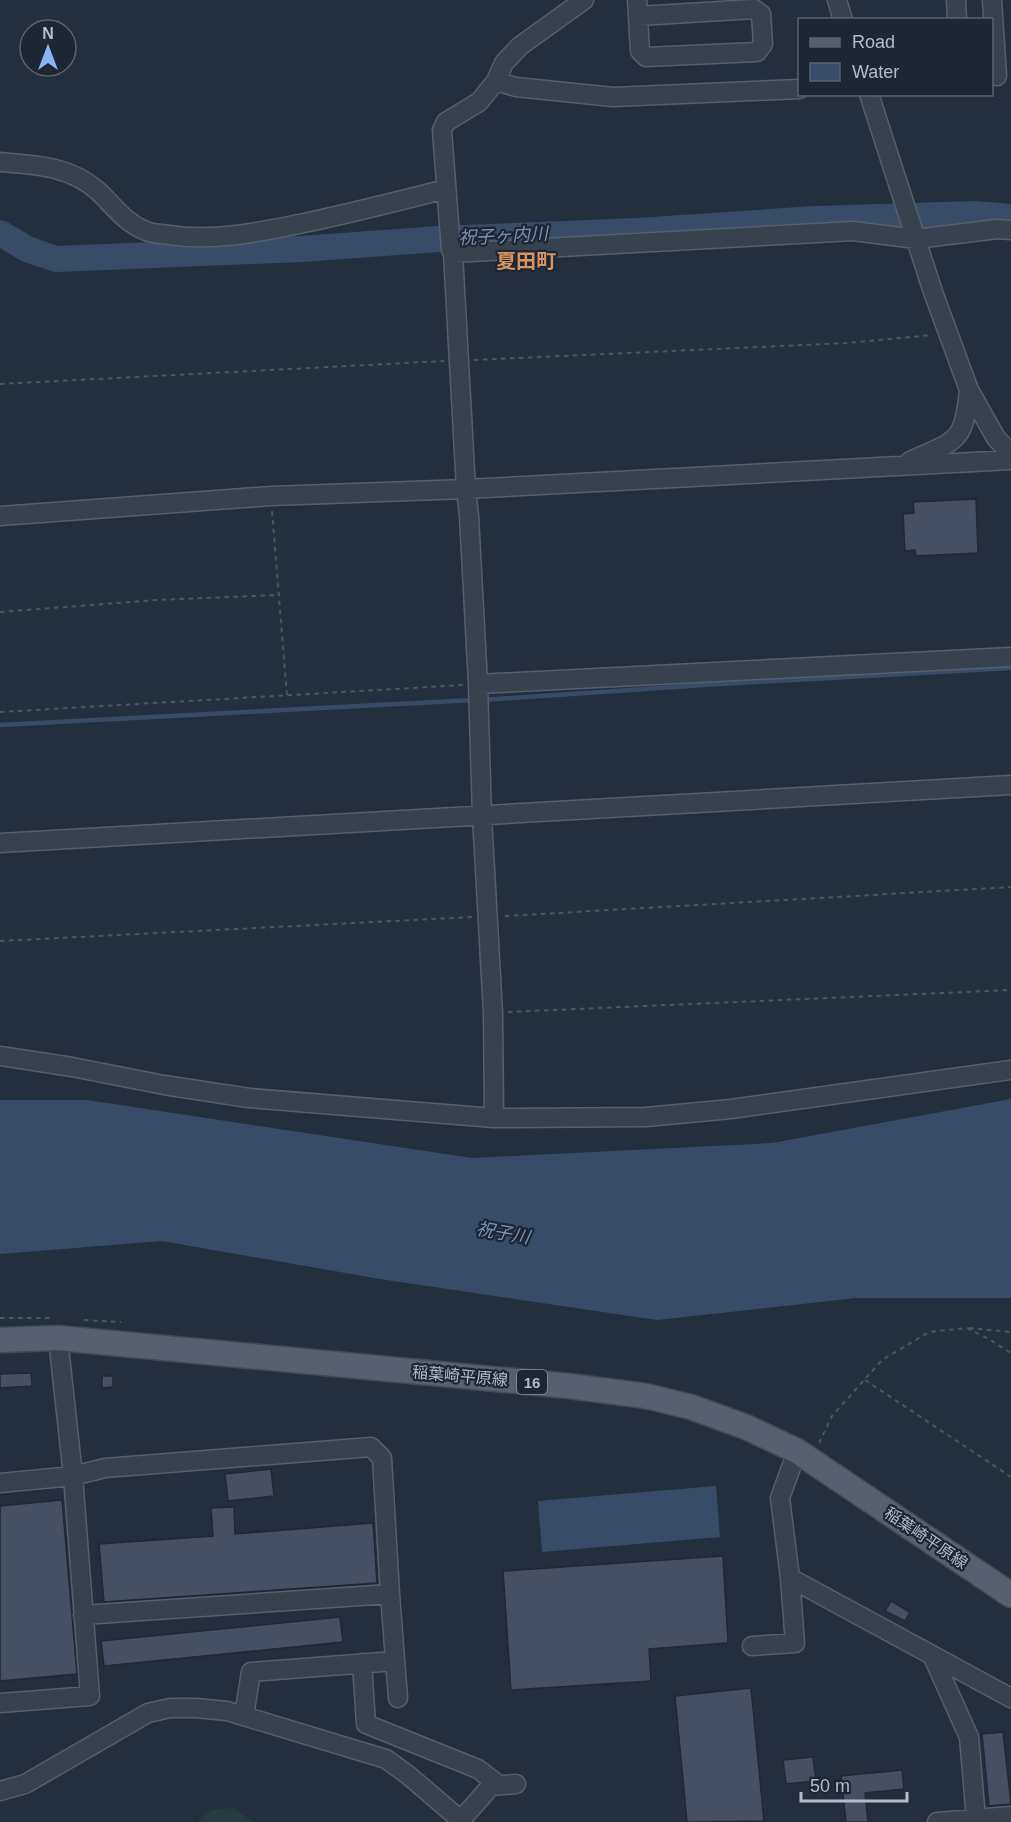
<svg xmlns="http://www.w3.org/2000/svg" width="1011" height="1822" font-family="Arial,'Noto Sans JP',sans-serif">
<rect width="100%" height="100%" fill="#242f3e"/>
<path fill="#263c3f" d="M233,1808L253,1822H197L212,1810Z"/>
<path fill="#394c67" d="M1011,1099V1298H856L657,1320L380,1279L162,1241L0,1254V1100H87L472,1158L772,1143Z
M716,1486L720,1537L542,1552L538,1501Z"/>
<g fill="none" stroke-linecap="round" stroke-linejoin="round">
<path stroke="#394c67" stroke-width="4.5" d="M482,700L719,684L1011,668
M0,725L474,700"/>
<path stroke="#394c67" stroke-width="26" d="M0,233L27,249L56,259L301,249L439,239L638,231L815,219L975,214L1011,217"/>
</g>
<path fill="#455162" stroke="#1f2835" stroke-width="1.5" d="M976,499L978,553L916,556L915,550L905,551L903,514L914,513L913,502Z
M31,1373L32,1386L0,1388V1374Z
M102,1376H113V1387L102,1388Z
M271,1469L274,1496L228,1501L225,1474Z
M62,1500L77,1674L0,1681V1506Z
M234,1507L235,1534L373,1523L377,1583L104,1602L99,1544L213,1536L211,1508Z
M723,1556L728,1643L649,1649L651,1681L511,1690L503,1571Z
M891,1601L910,1612L905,1621L885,1611Z
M340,1617L343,1642L104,1666L101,1641Z
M751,1688L764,1821L687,1822L675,1696Z
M1003,1732L1011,1804L989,1806L982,1734Z
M813,1757L816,1781L786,1784L783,1760Z
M902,1770L904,1789L865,1793L868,1822H846L841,1776Z"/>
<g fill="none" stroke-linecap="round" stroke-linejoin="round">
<g stroke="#565f6c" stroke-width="21">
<path id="minor" d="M637,0L640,51L646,57L757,52L763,44L761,14L754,9L639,16
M837,0L843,20
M956,0L957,20
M992,0L997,76
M496,81L516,87L613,97L800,89
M869,94L933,292L969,390L996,438L1011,454
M0,162C36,165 70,166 98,191C114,206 125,223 146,231C153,234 162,234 169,235C214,242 260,232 304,223C352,213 399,201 446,189
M453,253L853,231L916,239L997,229L1011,230
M910,461C956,440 964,444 969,390
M0,516L271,496L466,489L1011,460
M478,684L1011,657
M0,843L1011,785
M0,1056L72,1067L164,1085L249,1098L494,1118L646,1117L731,1109L1011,1070
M494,1118L493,1013L482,816L478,684L469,516L466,489L453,253L451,250L442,130L446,122L479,102L496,81L504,63L520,46L584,0
M797,1451L780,1498L790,1578L1011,1698
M0,1483L73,1476L105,1468L371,1447L382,1458L390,1594L398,1698
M83,1615L390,1594
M752,1646L795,1643L790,1578
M932,1655L969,1737L976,1819
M362,1663L366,1724L478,1769L499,1785
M0,1703L90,1696L73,1476L58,1338
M244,1716L251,1672L395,1661
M0,1791L25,1784L148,1713L170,1708H196L227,1711L386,1759L408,1775L463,1822
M461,1820L491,1786L516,1784
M937,1822L1011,1816"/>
</g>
<g stroke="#414a57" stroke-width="27">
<path id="major" d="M0,1340L58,1338L569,1386L646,1396L691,1407L746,1427L797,1451L1011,1595"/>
</g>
<path stroke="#44595c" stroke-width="2" stroke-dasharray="4.5 4.5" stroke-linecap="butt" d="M474,360L847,343L932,335
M0,384L444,361
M272,511L287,696
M0,612L156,600L278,595
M0,712L463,685
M505,916L1011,887
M0,941L472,917
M508,1012L1011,990
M0,1318H54
M84,1320L121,1322
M969,1328L1011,1332
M865,1380L1011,1477
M819,1443L832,1416L882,1360L929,1332L967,1328L989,1339L1011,1353"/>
<use href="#minor" stroke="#38414e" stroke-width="18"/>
<use href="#major" stroke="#56606e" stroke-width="24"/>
</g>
<g text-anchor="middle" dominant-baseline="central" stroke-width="4.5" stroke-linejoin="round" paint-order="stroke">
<rect fill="#1d2633" stroke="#878f9c" stroke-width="1.5" x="517" y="1370" width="30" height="24" rx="4.5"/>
<g font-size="15" font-weight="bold" fill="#b4bcc9">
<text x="532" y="1382">16</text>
</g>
<g font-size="16" fill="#b4bcc9" stroke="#1d2633">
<text transform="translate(460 1376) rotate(5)">稲葉崎平原線</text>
<text transform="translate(926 1538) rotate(34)">稲葉崎平原線</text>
</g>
<g font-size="18" font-style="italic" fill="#7c92b1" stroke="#1d2633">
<text transform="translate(503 236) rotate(-3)">祝子ヶ内川</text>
<text transform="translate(503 1233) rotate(10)">祝子川</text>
</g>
<g font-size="20" font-weight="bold" fill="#d59563" stroke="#1d2633">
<text x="526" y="261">夏田町</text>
</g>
</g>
<rect x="798" y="18" width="195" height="78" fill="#1d2633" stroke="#59626f" stroke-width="1.5"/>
<rect x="810" y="38" width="30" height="9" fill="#56606e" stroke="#59626f" stroke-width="1.5"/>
<text x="852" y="48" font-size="18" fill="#b4bcc9">Road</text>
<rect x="810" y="63" width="30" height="18" fill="#394c67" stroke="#59626f" stroke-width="1.5"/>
<text x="852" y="78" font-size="18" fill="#b4bcc9">Water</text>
<g transform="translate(48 48)"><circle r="28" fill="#1d2633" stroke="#59626f" stroke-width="1.5"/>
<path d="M0-4.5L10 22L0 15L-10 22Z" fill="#8ab4f8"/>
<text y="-9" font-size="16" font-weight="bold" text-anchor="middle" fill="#b4bcc9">N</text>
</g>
<path d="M801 1792v9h106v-9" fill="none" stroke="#b4bcc9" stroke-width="3"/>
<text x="810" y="1792" font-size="18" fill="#b4bcc9" stroke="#1d2633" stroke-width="4.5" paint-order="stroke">50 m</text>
</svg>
